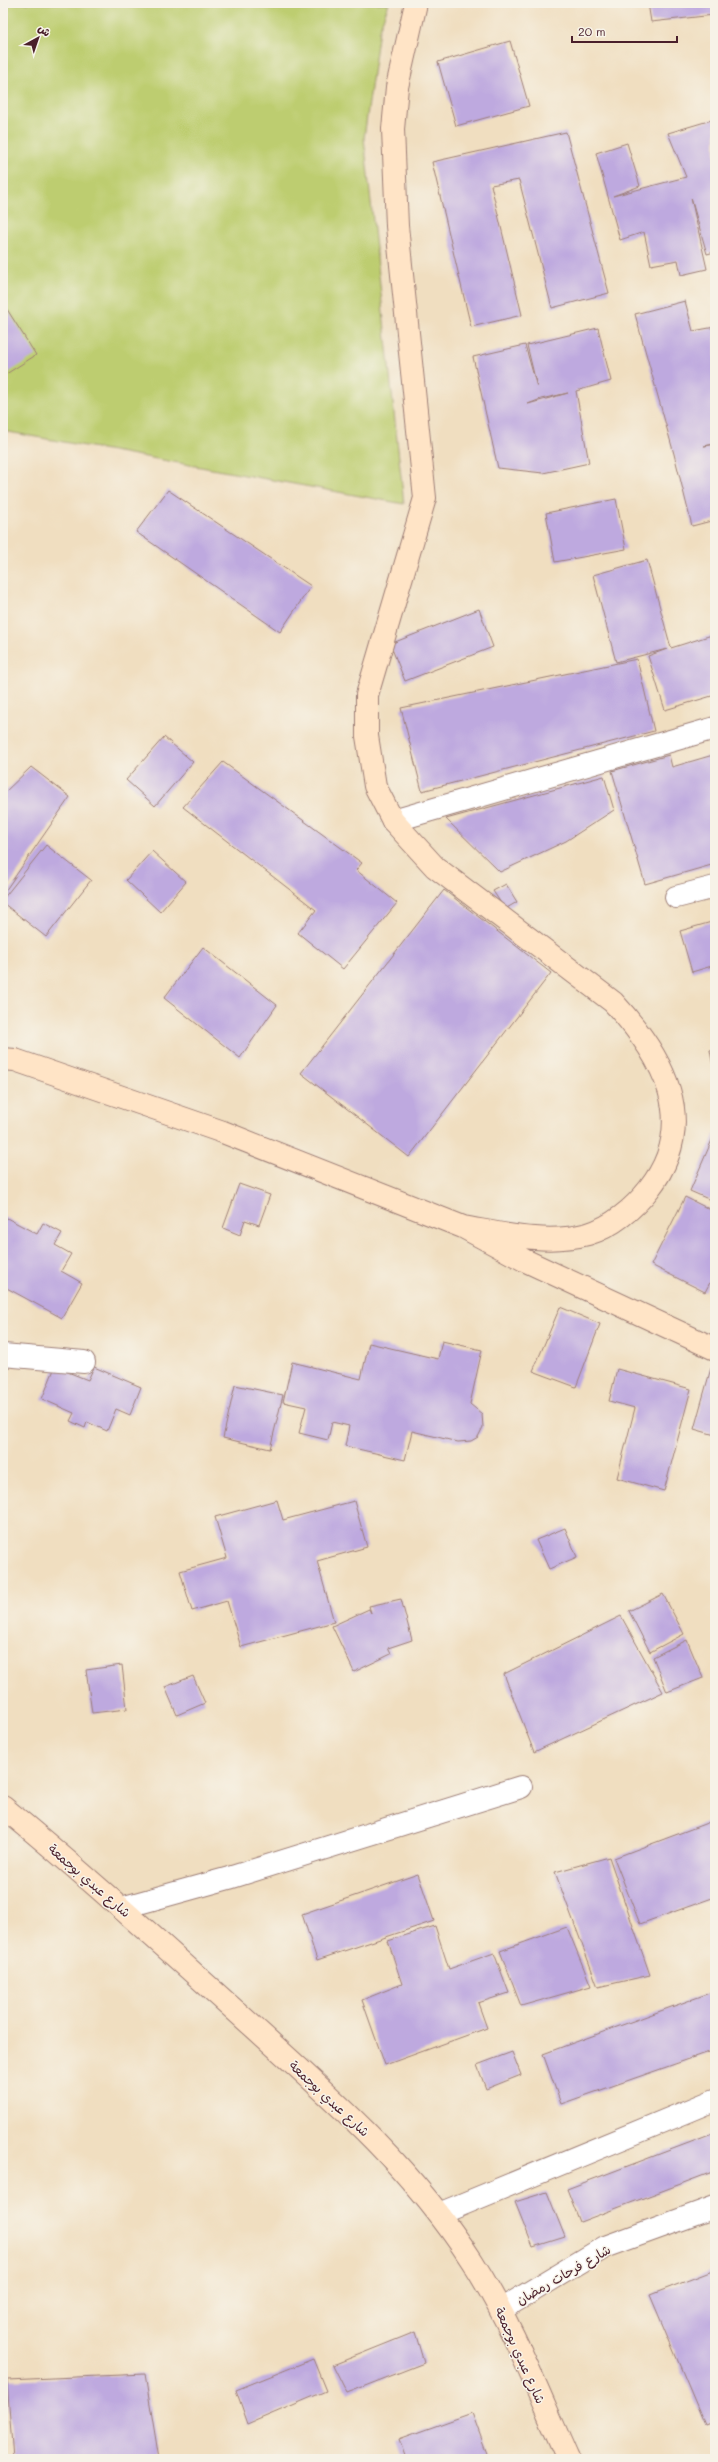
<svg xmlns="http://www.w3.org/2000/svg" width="718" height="2462" font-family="Mali,'Playpen Sans Arabic',sans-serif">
<rect width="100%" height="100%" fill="#f7f3e8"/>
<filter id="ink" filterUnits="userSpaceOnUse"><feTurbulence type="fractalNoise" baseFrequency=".025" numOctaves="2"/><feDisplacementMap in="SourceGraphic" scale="8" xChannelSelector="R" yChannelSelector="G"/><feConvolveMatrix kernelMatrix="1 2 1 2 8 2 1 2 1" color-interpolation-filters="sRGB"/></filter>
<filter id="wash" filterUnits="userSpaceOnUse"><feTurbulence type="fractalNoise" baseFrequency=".012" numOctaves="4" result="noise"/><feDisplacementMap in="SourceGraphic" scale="16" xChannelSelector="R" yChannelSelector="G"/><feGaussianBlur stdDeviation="0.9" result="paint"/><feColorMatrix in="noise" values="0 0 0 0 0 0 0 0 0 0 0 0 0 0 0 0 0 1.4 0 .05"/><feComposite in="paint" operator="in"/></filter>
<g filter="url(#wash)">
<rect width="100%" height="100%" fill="#f0dec0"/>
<path fill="#bdcd70" stroke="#84764e" d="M3,3H389L379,30L364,138L404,504L3,431Z"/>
<g id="blocks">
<path fill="#bea9df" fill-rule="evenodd" d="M648,3H711L714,15L651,22Z
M510,41L529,106L456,126L438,62Z
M715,119V252L707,254L691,198L707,269L681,275L678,260L651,265L644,232L620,240L596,153L627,143L640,186L613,196L686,177L668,133Z
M566,132L609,293L552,308L519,180L491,185L522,315L471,327L432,162Z
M685,301L693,331L715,327V444L704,446L715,444V520L692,526L674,454L635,314Z
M3,303L36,355L3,376Z
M598,328L611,381L576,391L589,463L543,473L498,468L473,357L525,345L537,387L527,345ZM568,393L528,404L541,399Z
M168,490L311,586L280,632L136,532Z
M616,499L626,549L555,562L546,513Z
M647,560L671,648L715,634V695L665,710L648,656L667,649L616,662L593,575Z
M479,609L493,647L405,681L390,644Z
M637,659L654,731L422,791L401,708Z
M164,737L193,762L155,806L126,780Z
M669,755L672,767L713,755L715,864L645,884L612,771Z
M223,762L362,863L356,870L397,903L343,969L298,933L316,910L183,807Z
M31,767L70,797L3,894V794Z
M604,776L614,810L566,841L500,872L446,819Z
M46,845L91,880L46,937L3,903V899Z
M152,851L186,882L160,912L126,880Z
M506,884L517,902L505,909L493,891Z
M444,890L551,973L409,1157L301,1073Z
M715,921V965L692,972L680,931Z
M203,947L277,1005L240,1058L164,998Z
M715,1049V1072H714L710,1050Z
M715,1133V1202L690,1191Z
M239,1184L270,1195L259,1225L245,1220L240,1235L223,1228Z
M685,1197L715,1212V1273L705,1292L651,1265Z
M3,1216L37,1234L43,1223L62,1233L55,1245L71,1254L61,1271L82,1283L62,1318L3,1286Z
M560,1307L600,1324L576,1387L533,1371Z
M442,1341L482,1350L470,1404L482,1414L483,1427L478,1437L471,1441L458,1442L412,1431L405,1460L345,1446L349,1426L332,1422L328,1440L299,1433L306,1407L283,1402L292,1362L361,1379L369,1343L438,1359Z
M55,1367L88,1380L94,1367L141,1387L130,1415L116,1409L107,1431L87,1422L85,1428L70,1421L74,1413L42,1399Z
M711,1368L715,1369V1435L694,1429Z
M617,1369L691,1389L664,1491L617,1478L635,1408L609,1401Z
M235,1385L283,1395L270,1449L223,1438Z
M277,1500L283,1520L354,1501L367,1547L317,1561L334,1622L241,1647L227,1601L192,1611L180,1571L227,1558L215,1517Z
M565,1528L577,1557L549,1569L536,1540Z
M663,1594L684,1634L650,1652L629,1611Z
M401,1599L412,1640L388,1648L391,1654L354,1672L332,1626L369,1609L371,1613L369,1606Z
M621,1616L663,1692L534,1752L504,1674Z
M687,1640L703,1678L667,1692L653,1657Z
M122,1665L127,1709L92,1713L86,1670Z
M193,1676L205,1703L177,1715L165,1687Z
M715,1820V1897L640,1924L614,1858Z
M609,1857L650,1975L598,1987L555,1872Z
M418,1874L434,1921L317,1960L302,1914Z
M435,1926L449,1969L494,1953L509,1993L478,2003L487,2028L385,2065L362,2000L402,1984L388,1941Z
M567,1927L591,1986L521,2006L500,1951Z
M715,1991V2050L561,2104L543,2054Z
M512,2052L521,2075L486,2089L477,2065Z
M715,2133V2171L580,2222L567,2189Z
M547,2192L565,2237L533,2247L515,2202Z
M715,2270V2421L705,2425L650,2295Z
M415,2332L424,2363L347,2393L333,2365Z
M313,2359L326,2391L248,2424L236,2390Z
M145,2374L159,2459H13L7,2380Z
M472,2413L489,2459H406L399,2439Z"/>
</g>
</g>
<g filter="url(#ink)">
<use href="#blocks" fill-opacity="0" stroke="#9d7e76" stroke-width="1"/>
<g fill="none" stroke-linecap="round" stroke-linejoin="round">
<g stroke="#9d7e76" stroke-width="24">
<path id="street" d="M393,821L715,728
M676,897L715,887
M3,1355L84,1362
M121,1908L229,1878L521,1787
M439,2214L715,2100
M502,2309L605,2247L715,2207"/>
</g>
<g stroke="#9d7e76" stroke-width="24">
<path id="secondary" d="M416,3L397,87L393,129L397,226L425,498L367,695V736L375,786L393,821L435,867L613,1002C663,1056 701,1122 649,1189C634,1208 612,1227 588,1234C547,1245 504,1234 463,1227
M3,1059L15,1060L223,1132L463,1227L524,1260L715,1349
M3,1807C84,1873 160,1943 238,2013C323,2090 410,2164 472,2261C512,2323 538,2392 568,2459"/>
</g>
<use href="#street" stroke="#fff" stroke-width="22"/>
<use href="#secondary" stroke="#ffe4c6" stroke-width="22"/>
</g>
</g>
<g text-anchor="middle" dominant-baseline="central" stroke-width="3" stroke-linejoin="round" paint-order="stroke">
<g font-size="13" fill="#4a1f2b" stroke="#f7f3e8">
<text transform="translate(90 1880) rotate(41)">شارع عبدي بوجمعة</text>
<text transform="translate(330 2098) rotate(43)">شارع عبدي بوجمعة</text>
<text transform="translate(563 2274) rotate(-30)">شارع فرحات رمضان</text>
<text transform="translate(521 2355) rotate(66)">شارع عبدي بوجمعة</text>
</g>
</g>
<rect width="718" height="2462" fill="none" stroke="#f7f3e8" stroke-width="16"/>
<g transform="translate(38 38) rotate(40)" stroke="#f7f3e8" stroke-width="3" paint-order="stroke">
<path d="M0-3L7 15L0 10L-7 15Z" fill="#4a1f2b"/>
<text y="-6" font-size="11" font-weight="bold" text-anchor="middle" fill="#4a1f2b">ش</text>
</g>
<path d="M572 36v6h105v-6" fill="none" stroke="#4a1f2b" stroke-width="2"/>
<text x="578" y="36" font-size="12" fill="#4a1f2b" stroke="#f7f3e8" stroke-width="3" paint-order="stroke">20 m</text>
</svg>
